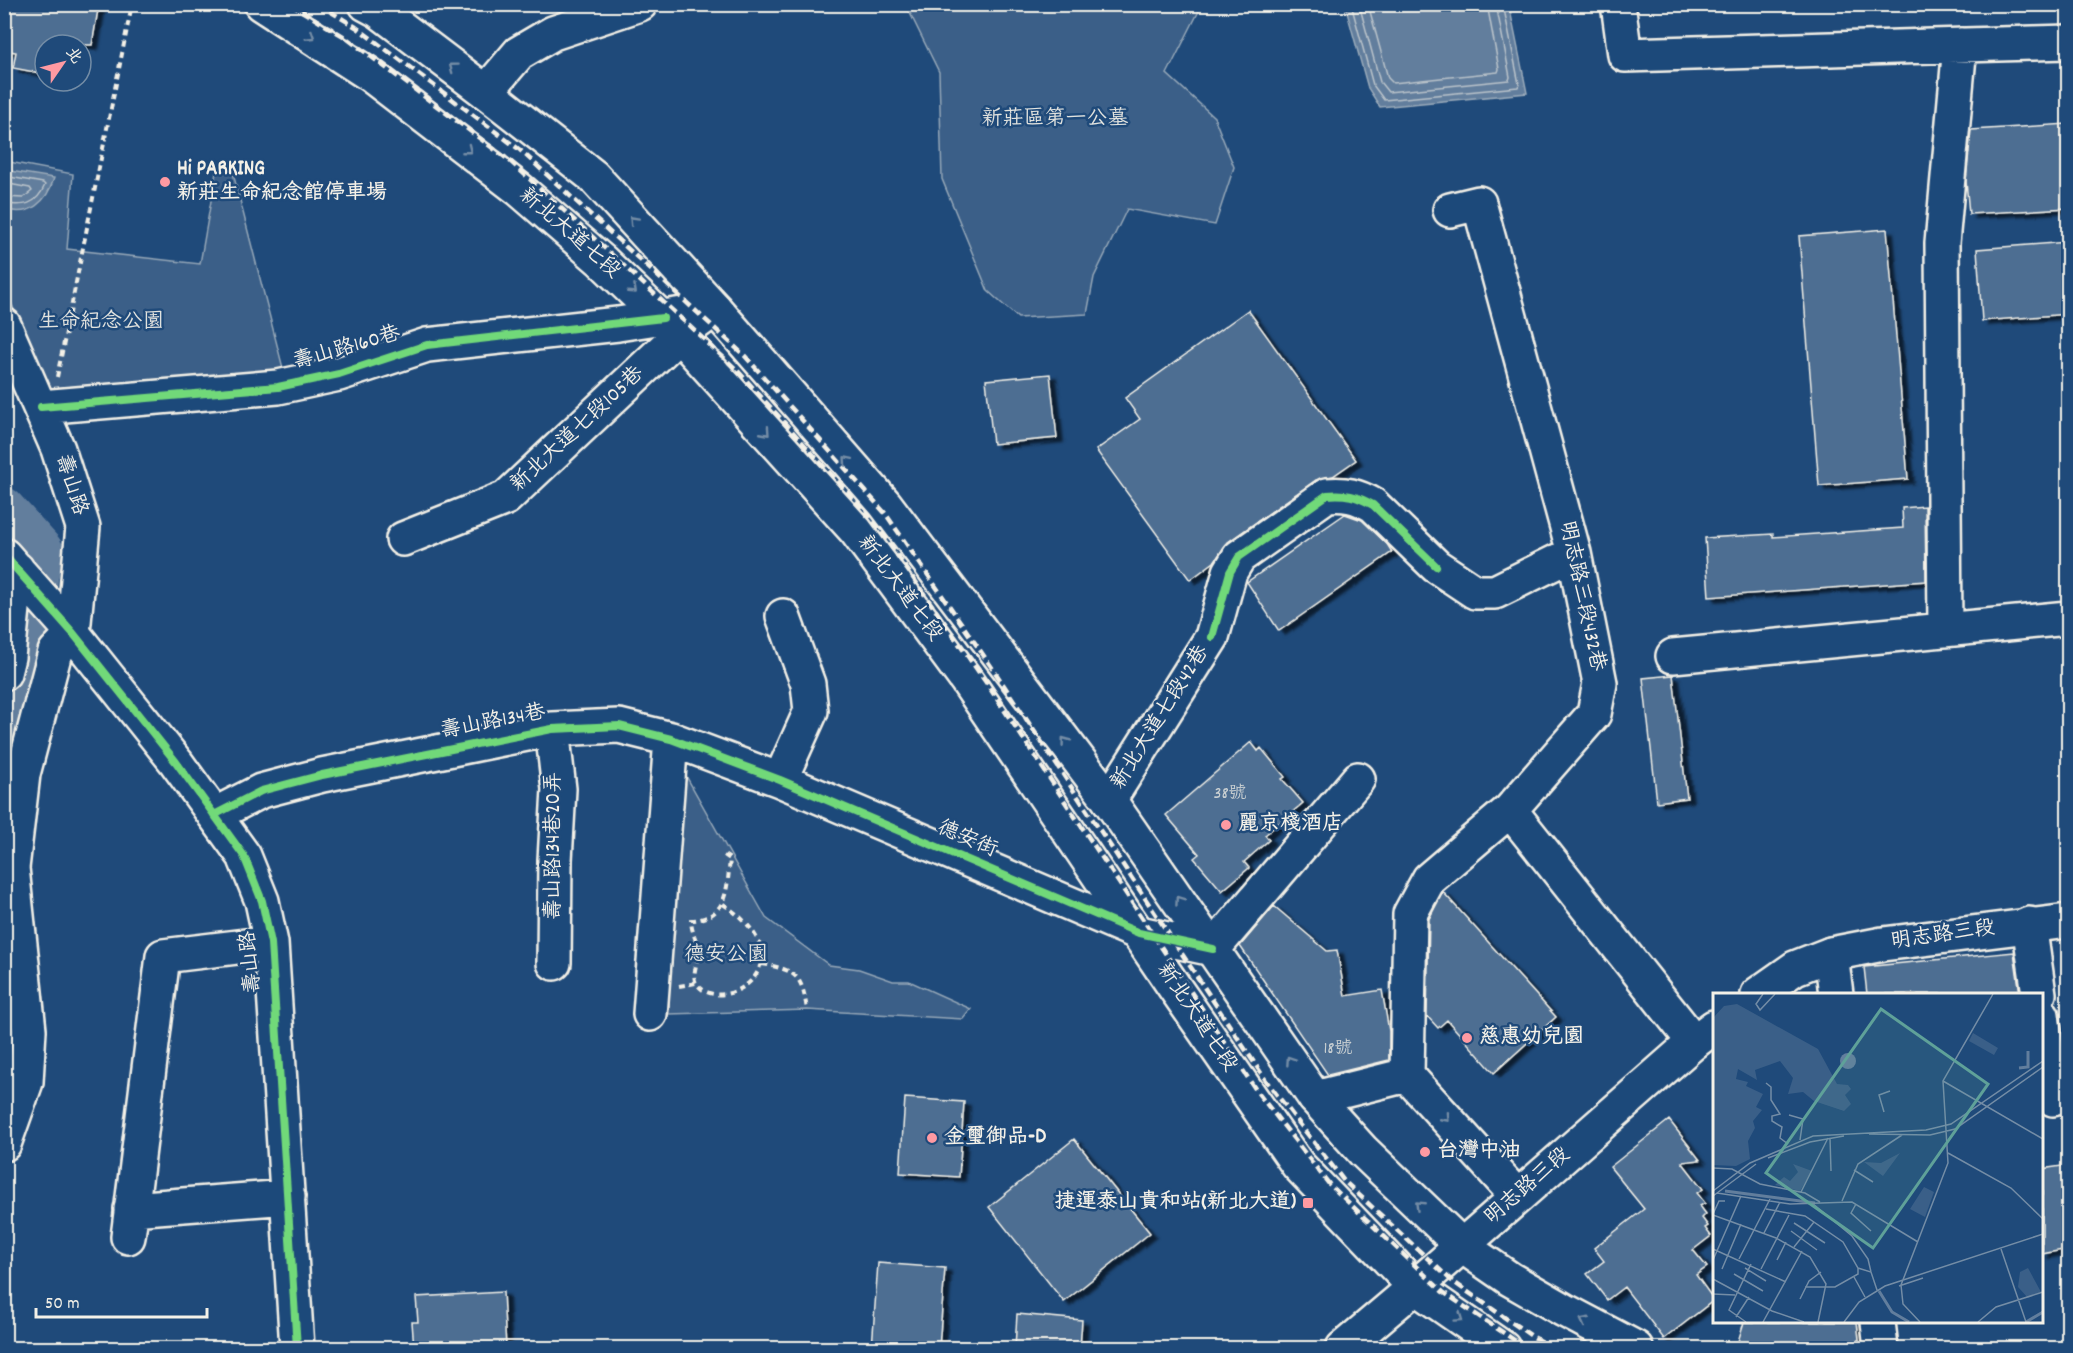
<svg xmlns="http://www.w3.org/2000/svg" width="2073" height="1353" font-family="Dekko,'LXGW WenKai TC',sans-serif">
<defs>
<filter id="shadow"><feDropShadow dx="6" dy="4" stdDeviation="1.5" flood-color="#0009"/></filter>
</defs>
<rect width="100%" height="100%" fill="#1f4a7a"/>
<filter id="ink" filterUnits="userSpaceOnUse"><feTurbulence type="fractalNoise" baseFrequency=".0167" numOctaves="2"/><feDisplacementMap in="SourceGraphic" scale="12" xChannelSelector="R" yChannelSelector="G"/><feConvolveMatrix kernelMatrix="1 2 1 2 8 2 1 2 1" color-interpolation-filters="sRGB"/></filter>
<g filter="url(#ink)">
<path fill="#3a5f88" stroke="#97a8b8" stroke-width="1.5" d="M906,5H1202L1167,74L1214,117L1234,167L1215,225L1127,209L1094,277L1087,314L1018,318L988,291L942,179L939,72Z
M4,161L73,174L67,249L200,264L216,172L233,173L286,380L51,397L5,288Z
M673,772L686,776L766,918L829,965L859,969L893,981H909L971,1009L963,1019L807,1010L669,1014Z"/>
<path fill="#627e9d" stroke="#9cacbb" stroke-width="1.5" d="M1345,5H1509L1527,93L1380,107L1368,88Z
M4,170L54,178C47,202 29,218 5,209Z"/>
<g fill="none" stroke-linecap="round" stroke-linejoin="round">
<path stroke="#bac3ca" stroke-width="1.5" d="M1351,4L1373,85L1384,100L1518,87L1519,84L1503,4
M1359,4L1380,82L1388,92L1509,80L1510,77L1496,4
M1368,4L1388,78L1393,83L1498,72L1499,69L1487,4
M4,176L43,183L45,185C36,206 24,206 4,204
M4,183L30,188L32,191L23,198L4,197"/>
<path stroke="#627e9d" stroke-width="40" d="M4,507L43,550L26,648L5,805
M4,985L7,1068L4,1075"/>
</g>
<path fill="#4d6e92" stroke="#f4f1e8" stroke-width="1.5" filter="url(#shadow)" d="M4,4H99L92,45H45V74L13,68L16,52L4,50Z
M2068,124V208L1969,214L1966,181L1971,130Z
M1887,229L1908,479L1819,486L1799,236Z
M2068,242V314L1982,321L1977,249Z
M1248,310L1356,460L1333,476L1316,480L1228,542L1214,562L1190,580L1096,450L1140,419L1125,398Z
M1050,374L1057,438L993,444L986,380Z
M1925,506L1926,581L1709,597L1705,538L1773,534V537L1903,528L1902,508Z
M1345,514L1362,520L1387,544L1392,552L1279,631L1247,582Z
M1673,675L1687,798L1657,802L1643,678Z
M1251,742L1258,751L1261,748L1285,777L1282,779L1303,803L1265,835L1269,840L1244,862L1249,868L1222,891L1194,858L1199,854L1166,815Z
M1443,892L1556,1017L1494,1073L1447,1020L1438,1028L1427,1016L1429,919Z
M1274,906L1327,951L1337,950L1345,996L1382,990L1389,1031V1060L1328,1075L1240,946Z
M2014,952L2020,994H1867L1864,967Z
M905,1098L964,1102L959,1177L900,1173Z
M1669,1120L1700,1160L1682,1162L1703,1189L1697,1193L1705,1203L1700,1206L1706,1214L1702,1218L1708,1226L1705,1228L1711,1236L1693,1250L1707,1267L1696,1275L1714,1300L1664,1339L1624,1287L1607,1300L1587,1274L1604,1261L1594,1248L1644,1209L1610,1167Z
M1074,1139L1150,1233L1064,1302L989,1207Z
M2068,1165V1249L2042,1254V1169Z
M878,1263L945,1268L939,1348H872Z
M503,1292L506,1348H414L412,1322H418L416,1297Z
M1017,1314L1082,1320L1080,1348H1015Z
M1744,1322H1857L1860,1348H1736Z"/>
<g fill="none" stroke-linecap="round" stroke-linejoin="round">
<g stroke="#f4f1e8" stroke-width="38">
<path id="minor" d="M1618,4L1625,55L2068,42
M486,92L519,53L553,33L640,4
M1450,210L1479,203L1574,553L1600,683L1594,714L1510,810L1694,1042
M4,325L58,449L83,527L73,633
M41,407L278,387L339,374L427,345L618,324L715,309L679,335L506,498L403,539
M4,555L73,633L176,762L244,856L262,901L271,943L297,1348
M1945,630L1942,243L1960,45
M1673,656L2068,618
M4,673L8,657L17,569
M552,729L559,789L555,860L554,963
M780,780L811,711L808,684L783,616
M1109,800L1212,637L1230,572L1239,557L1327,495C1345,493 1357,496 1373,505L1436,566L1475,592H1495L1574,553
M1510,810L1429,879L1410,914L1407,1075L1517,1196
M214,815L261,791L322,775L552,729L619,726L671,739L780,780L1139,933L1213,949L1358,779
M2029,924L2039,994
M1831,954L1836,994
M650,1014L671,739
M2042,1015L2053,1099
M1315,1098L1407,1075
M4,1144L26,1082L29,1030L12,868L23,774L55,652L73,633
M131,1209L288,1197
M128,1237L163,956L271,943
M1878,1322L1881,1348"/>
</g>
<g stroke="#f4f1e8" stroke-width="38">
<path id="major" d="M261,4L369,74L520,190L602,261L679,335L856,531L967,681L1175,988L1298,1165L1415,1287L1503,1348
M366,4L379,11L486,92L593,176L715,309L885,504L1109,800L1315,1098L1363,1151L1462,1246L1510,1279L1564,1310L1636,1348
M1758,994L1795,968L1831,954L1883,944L2068,921
M1343,1348L1415,1287L1694,1042L1714,1027"/>
</g>
<path stroke="#f4f1e8" stroke-width="4" stroke-dasharray="6 4.5" stroke-linecap="butt" d="M57,377L132,4
M723,904C813,964 720,1019 696,983C691,975 699,961 698,951C697,940 691,931 691,920C728,919 727,888 730,859L724,855
M762,964C797,970 802,976 807,1010
M679,986L696,983"/>
<use href="#minor" stroke="#1f4a7a" stroke-width="33"/>
<use href="#major" stroke="#1f4a7a" stroke-width="33"/>
<path stroke="#f4f1e8" stroke-width="4.5" stroke-dasharray="9 4.5" stroke-linecap="butt" d="M290,4L345,37L510,161L736,369L874,522L985,681L1258,1093L1329,1184L1443,1292L1526,1348
M318,4L356,27L520,150L745,356L885,513L993,669L1267,1082L1344,1181L1452,1281L1533,1337L1555,1348"/>
<g stroke="#1f4a7a" stroke-width="11">
<path id="cycleway" d="M41,407L278,387L339,374L427,345L663,318
M4,555L73,633L176,762L244,856L262,901L271,943L297,1348
M1212,637L1230,572L1239,557L1327,495C1345,493 1357,496 1373,505L1436,566
M214,815L261,791L322,775L552,729L619,726L671,739L780,780L1139,933L1213,949"/>
</g>
<use href="#cycleway" stroke="#71d979" stroke-width="8"/>
</g>
<defs><path id="oneway-chevron" d="M-2-3.5L2.5 0L-2 3.5" fill="none" stroke-width="1.6" stroke-linecap="round" stroke-linejoin="round" transform="scale(1.5)"/></defs>
<g stroke="#748da6">
<use href="#oneway-chevron" transform="translate(311 36) rotate(33)"/>
<use href="#oneway-chevron" transform="translate(453 67) rotate(-143)"/>
<use href="#oneway-chevron" transform="translate(468 150) rotate(38)"/>
<use href="#oneway-chevron" transform="translate(633 220) rotate(-133)"/>
<use href="#oneway-chevron" transform="translate(633 290) rotate(43)"/>
<use href="#oneway-chevron" transform="translate(766 432) rotate(48)"/>
<use href="#oneway-chevron" transform="translate(847 460) rotate(-131)"/>
<use href="#oneway-chevron" transform="translate(1065 741) rotate(-127)"/>
<use href="#oneway-chevron" transform="translate(1179 900) rotate(-125)"/>
<use href="#oneway-chevron" transform="translate(1290 1060) rotate(-124)"/>
<use href="#oneway-chevron" transform="translate(1446 1118) rotate(48)"/>
<use href="#oneway-chevron" transform="translate(1419 1205) rotate(-136)"/>
<use href="#oneway-chevron" transform="translate(1459 1318) rotate(35)"/>
<use href="#oneway-chevron" transform="translate(1584 1321) rotate(-152)"/>
</g>
</g>
<g fill="#ff9aa2" stroke="#1f4a7a" stroke-width="2">
<circle cx="165" cy="182" r="6"/>
<circle cx="1226" cy="825" r="6"/>
<circle cx="1467" cy="1038" r="6"/>
<circle cx="932" cy="1138" r="6"/>
<circle cx="1425" cy="1152" r="6"/>
<rect x="1302" y="1197" width="12" height="12" rx="3"/>
</g>
<g text-anchor="middle" dominant-baseline="central" stroke-width="5" stroke-linejoin="round" paint-order="stroke">
<g font-size="18" fill="#cad0d2">
<text x="1230" y="794">38號</text>
<text x="1338" y="1049">18號</text>
</g>
<g font-size="21" fill="#e1e2de" stroke="#1f4a7a">
<text x="1055" y="120">新莊區第一公墓</text>
<text x="101" y="323">生命紀念公園</text>
<text x="726" y="956">德安公園</text>
</g>
<g font-size="21" font-weight="bold" fill="#f4f1e8" stroke="#1f4a7a" text-anchor="start">
<text x="177" y="170">Hi PARKING<tspan x="177" dy="24">新莊生命紀念館停車場</tspan></text>
<text x="1238" y="825">麗京棧酒店</text>
<text x="1479" y="1038">慈惠幼兒園</text>
<text x="944" y="1138">金璽御品-D</text>
<text x="1437" y="1152">台灣中油</text>
<text x="1296" y="1203" text-anchor="end">捷運泰山貴和站(新北大道)</text>
</g>
<g font-size="21" fill="#f4f1e8" stroke="#1f4a7a">
<text transform="translate(569 234) rotate(41)">新北大道七段</text>
<text transform="translate(347 349) rotate(-16)">壽山路160巷</text>
<text transform="translate(578 430) rotate(-43)">新北大道七段105巷</text>
<text transform="translate(70 485) rotate(72)">壽山路</text>
<text transform="translate(899 589) rotate(53)">新北大道七段</text>
<text transform="translate(1581 596) rotate(78)">明志路三段432巷</text>
<text transform="translate(1161 718) rotate(-58)">新北大道七段42巷</text>
<text transform="translate(493 723) rotate(-11)">壽山路134巷</text>
<text transform="translate(967 840) rotate(23)">德安街</text>
<text transform="translate(555 846) rotate(-90)">壽山路134巷20弄</text>
<text transform="translate(1943 936) rotate(-8)">明志路三段</text>
<text transform="translate(252 962) rotate(-96)">壽山路</text>
<text transform="translate(1196 1018) rotate(56)">新北大道七段</text>
<text transform="translate(1528 1187) rotate(-41)">明志路三段</text>
</g>
</g>
<g transform="translate(1713 993)">
<rect width="330" height="330" fill="#1f4a7a"/>
<path d="M24,11L105,56L124,91L135,92L138,96L132,102L138,111L131,118L101,108L90,99L75,101L80,85L67,68L42,77L44,87L25,76L23,86L35,89L33,93L50,101L43,114L49,117L40,128L42,135L35,148L37,166L23,173L0,172V25L11,13ZM260,40L285,55L281,62L256,48ZM187,160L170,183L151,169L168,170ZM80,171L99,178L87,198L62,192L71,184L77,188L85,179ZM211,194L221,199L212,224L197,216ZM315,275L328,299L315,305L305,294L307,279Z" fill="#3a5f88"/>
<path d="M127 68a8 8 0 1 1 16 0a8 8 0 1 1-16 0Z" fill="#627e9d"/>
<path fill="none" stroke="#627e9d" stroke-width="3" d="M306,75L315,74V58M12,198L102,210M166,298L179,319L196,329M313,329L330,319"/>
<path fill="none" stroke="#748da6" stroke-width="1.5" d="M50,1L43,11L47,17L62,1M230,88L330,146M53,90L58,94V107L67,121L59,123V128L69,134L67,145L75,151M171,119L166,102L177,98M76,122L90,126L87,147M156,141L217,142L242,136L330,74M117,145L118,178M235,160L298,195L330,226M55,165L97,149L131,143M0,175L19,176L47,191L92,200L107,209M141,177L160,189M0,198L37,170L100,143L213,137L238,131L330,68M88,199L115,145M4,200L77,211L139,209L205,249M0,203L43,171M129,208L145,171L189,142M99,210L139,243L155,266L158,279M143,211L138,220L158,238M53,216L92,223L130,249L145,275L158,279L164,297M0,221L6,208H12M0,222L63,245L97,264L113,291L105,329M81,230L112,250M78,238L104,257M51,240L67,209M81,254L101,229M0,256L73,289M288,256L313,329M26,266L57,206M0,267L28,203M64,267L73,249M32,275L53,288M9,276L28,231M48,276L76,222M21,281L50,298M141,284L152,304M0,286L59,318L91,329M188,292L190,311L207,329M188,292L235,170L230,88L280,1M186,293L210,285M92,294H122L145,281V275M0,301L22,302M87,306L96,288L108,279M23,324L36,304M33,329L16,317L38,271M50,329L89,258M131,329L146,309L172,293L330,241M265,329L283,314L330,299"/>
<path fill="#5fa199" fill-opacity="0.15" stroke="#5fa199" stroke-width="3" d="M168,16L275,91L160,255L53,180Z"/>
<rect width="330" height="330" fill="none" stroke="#f4f1e8" stroke-width="3"/>
</g>
<rect width="2073" height="1353" fill="none" stroke="#1f4a7a" stroke-width="24"/>
<rect x="12" y="12" width="2049" height="1329" fill="none" stroke="#f4f1e8" stroke-width="2" filter="url(#ink)"/>
<g transform="translate(63 63) rotate(55)"><circle r="28" fill="#1f4a7a" stroke="#748da6" stroke-width="1.5"/>
<path d="M0-4.5L10 22L0 15L-10 22Z" fill="#ff9aa2"/>
<text y="-9" font-size="16" font-weight="bold" text-anchor="middle" fill="#f4f1e8">北</text>
</g>
<path d="M36 1308v9h171v-9" fill="none" stroke="#f4f1e8" stroke-width="3"/>
<text x="45" y="1308" font-size="18" fill="#f4f1e8" stroke="#1f4a7a" stroke-width="4.5" paint-order="stroke">50 m</text>
</svg>
